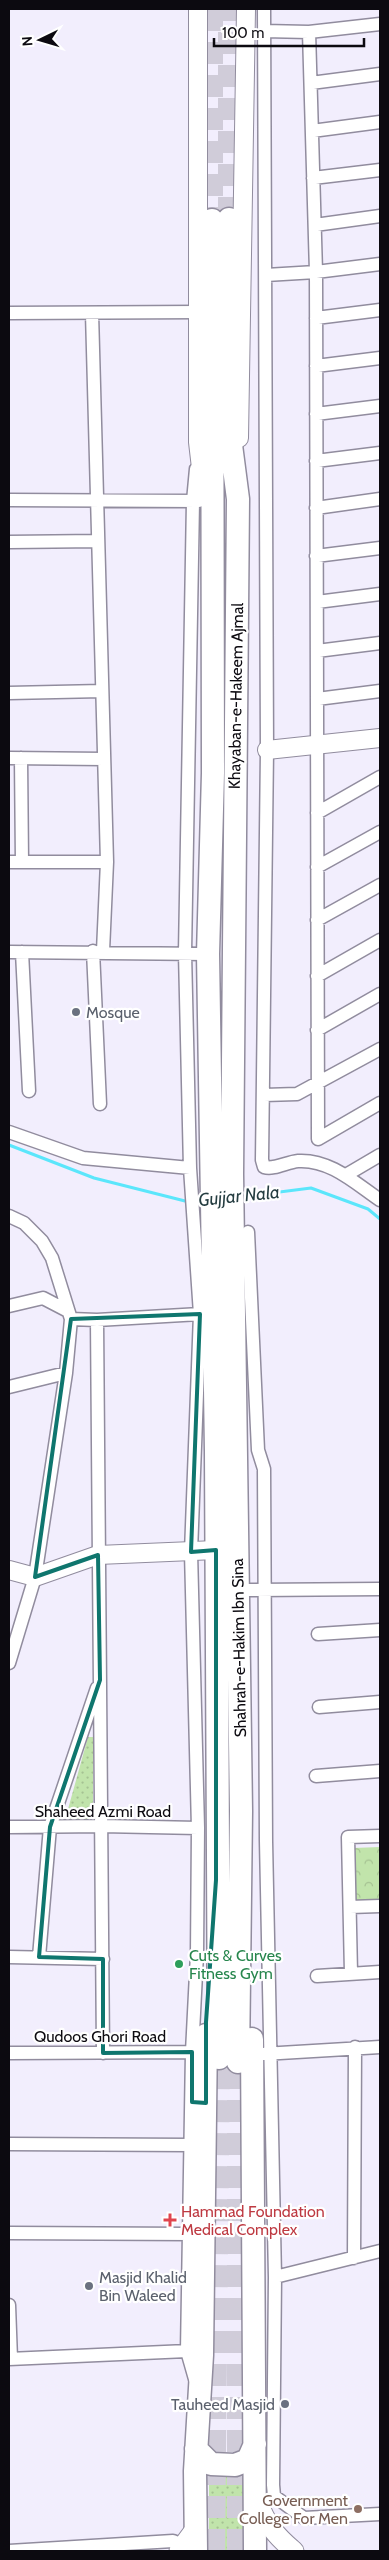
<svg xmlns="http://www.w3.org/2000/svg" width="389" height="2560" font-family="Cabin,sans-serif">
<defs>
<pattern id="grass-dots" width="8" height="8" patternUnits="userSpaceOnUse" patternTransform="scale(1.25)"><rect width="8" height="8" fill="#c1e4ab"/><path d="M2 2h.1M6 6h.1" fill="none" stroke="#a5c292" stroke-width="1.8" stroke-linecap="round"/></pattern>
<pattern id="park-crowns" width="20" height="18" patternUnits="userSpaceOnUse" patternTransform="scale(1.25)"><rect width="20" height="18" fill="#c1e4ab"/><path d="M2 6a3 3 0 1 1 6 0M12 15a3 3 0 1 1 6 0" fill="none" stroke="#a5c292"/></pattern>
</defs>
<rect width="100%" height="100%" fill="#f2eefd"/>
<path fill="url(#grass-dots)" d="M88,1737H93V1819L65,1820Z
M245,2471L248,2551H209V2473Z"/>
<path fill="url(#park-crowns)" d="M380,1847V1901L355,1902L353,1848Z"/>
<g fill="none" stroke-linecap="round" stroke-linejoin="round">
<path stroke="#5be6fb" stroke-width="3" d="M9,1145L94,1178L189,1202
M240,1197L311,1188L368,1209L380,1219"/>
<path stroke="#d0ccd9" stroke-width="22" stroke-dasharray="22 11" stroke-linecap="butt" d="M212,9V220
M229,219V9
M214,2551L219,2058
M238,2551V2062"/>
<g stroke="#918c9e" stroke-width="15">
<path id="street" d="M264,9L267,750L262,1160L264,1167C274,1170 287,1162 298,1161C330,1159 355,1183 380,1200
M264,31L309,32L380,24
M309,32L316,272L318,1139L380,1103
M311,83L380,74
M312,131L380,122
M313,178L380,170
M315,225L380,216
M266,275L316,272L380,264
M9,313L199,312
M92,313L107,862L103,951
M316,318L380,310
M316,366L380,358
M316,414L380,406
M316,461L380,453
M9,500L199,501
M316,508L380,499
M9,542L98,541
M316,556L380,548
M317,602L380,594
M317,651L380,643
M9,693L102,691
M317,699L380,691
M9,758L104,759
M21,758L22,862
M317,813L380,777
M9,862H107
M317,867L380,832
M317,920L380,885
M93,951L100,1104
M9,952L208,954
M22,952L29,1091
M317,976L380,940
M317,1030L380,994
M264,1095L297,1094L380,1049
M9,1132L83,1158L190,1168
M346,1175L380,1155
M9,1216L24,1223L42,1241L52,1258L71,1319L66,1373L35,1577L9,1663
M248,1232L258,1450L264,1469L266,1841L275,2277L273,2485L274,2496L304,2518L380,2514
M9,1306L43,1298L68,1311
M71,1319L97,1320L200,1314
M97,1320L103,2053
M9,1387L66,1373
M239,1590L380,1589
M318,1634L380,1630
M319,1707L380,1702
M316,1776L380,1771
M9,1827L102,1826L198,1828
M350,1907L380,1906
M9,1957L103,1959
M39,1957L50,1827L97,1688
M351,1973L348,1837L380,1836
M317,1976L380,1972
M9,2053L192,2052
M263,2054L380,2047
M9,2144L191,2145
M9,2233L190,2234
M354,2258L355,2047
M275,2277L380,2251
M9,2305L11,2359
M9,2359L187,2351
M195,2379L187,2351L192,2052L197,1954L198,1828L191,1552L200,1314L190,1168L185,953L193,501L196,469
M9,2551L173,2541L185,2546"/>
</g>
<g stroke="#918c9e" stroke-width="20">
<path id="secondary" d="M198,9V442L204,494
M239,438L246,9
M267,750L380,738
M9,1570L35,1577L98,1555L216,1550"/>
</g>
<g stroke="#918c9e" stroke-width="21">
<path id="primary" d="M258,2501C265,2523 276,2536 294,2551
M179,2551L196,2528"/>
</g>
<g stroke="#918c9e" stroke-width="25">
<path id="highway" d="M229,219L228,422L238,499L232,1174L241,1811L238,2062
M212,220L213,773L208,954L216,1451L219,2058
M252,2039L255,2551
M196,2449L211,2464L235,2465L248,2460L255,2444
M196,2551L195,2471L202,2355L206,2035"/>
</g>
<use href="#street" stroke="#fff" stroke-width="12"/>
<use href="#secondary" stroke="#fff" stroke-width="18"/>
<use href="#primary" stroke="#fff" stroke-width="19"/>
<use href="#highway" stroke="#fff" stroke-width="22"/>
</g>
<path fill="none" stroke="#0f766e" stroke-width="4" stroke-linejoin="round" d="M200,1314L191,1552L216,1550V1880L206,2022V2103L192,2102V2052L103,2053V1959L39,1957L50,1827L100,1680L98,1555L35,1577L71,1319Z"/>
<g fill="#6b7280" stroke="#fff" stroke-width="2">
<circle cx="76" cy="1012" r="5"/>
<circle cx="89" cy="2286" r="5"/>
<circle cx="285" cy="2404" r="5"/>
</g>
<circle fill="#2e9e5b" stroke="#fff" stroke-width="2" cx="179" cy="1964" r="5"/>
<path fill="#e0444e" stroke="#fff" stroke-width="2" d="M167.5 2212.5h5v5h5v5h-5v5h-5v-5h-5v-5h5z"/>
<circle fill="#8d6e63" stroke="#fff" stroke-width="2" cx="358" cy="2509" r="5"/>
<g text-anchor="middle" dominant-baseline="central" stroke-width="4.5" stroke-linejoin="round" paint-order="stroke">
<g font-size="16" fill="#0c0a10" stroke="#fff">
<text transform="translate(236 696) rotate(-89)">Khayaban-e-Hakeem Ajmal</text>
<text transform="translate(239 1648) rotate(-91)">Shahrah-e-Hakim Ibn Sina</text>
<text x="103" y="1811">Shaheed Azmi Road</text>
<text x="100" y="2036">Qudoos Ghori Road</text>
</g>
<g font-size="16" fill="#5b616d" stroke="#fff" text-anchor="start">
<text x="86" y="1012">Mosque</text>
<text x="99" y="2277">Masjid Khalid<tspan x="99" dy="18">Bin Waleed</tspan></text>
<text x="275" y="2404" text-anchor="end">Tauheed Masjid</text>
</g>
<g font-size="16" fill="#27864d" stroke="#fff" text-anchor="start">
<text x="189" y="1955">Cuts &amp; Curves<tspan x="189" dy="18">Fitness Gym</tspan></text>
</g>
<g font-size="16" fill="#be3a42" stroke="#fff" text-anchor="start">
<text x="181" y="2211">Hammad Foundation<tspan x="181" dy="18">Medical Complex</tspan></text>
</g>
<g font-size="16" fill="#785e54" stroke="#fff" text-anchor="end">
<text x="348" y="2500">Government<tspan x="348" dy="18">College For Men</tspan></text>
</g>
<g font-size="18" font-style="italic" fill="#253d41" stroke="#fff">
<text transform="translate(239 1196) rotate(-6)">Gujjar Nala</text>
</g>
</g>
<rect width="389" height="2560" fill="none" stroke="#0c0a10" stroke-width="20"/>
<g transform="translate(40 40) rotate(265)" stroke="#ffffff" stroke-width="4" paint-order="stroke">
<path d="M0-4L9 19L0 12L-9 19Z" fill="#0c0a10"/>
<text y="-8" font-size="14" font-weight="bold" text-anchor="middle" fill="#0c0a10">N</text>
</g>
<path d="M214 38v8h150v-8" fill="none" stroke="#0c0a10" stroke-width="2.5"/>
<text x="222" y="38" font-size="15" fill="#0c0a10" stroke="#ffffff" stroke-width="4" paint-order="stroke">100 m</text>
</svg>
